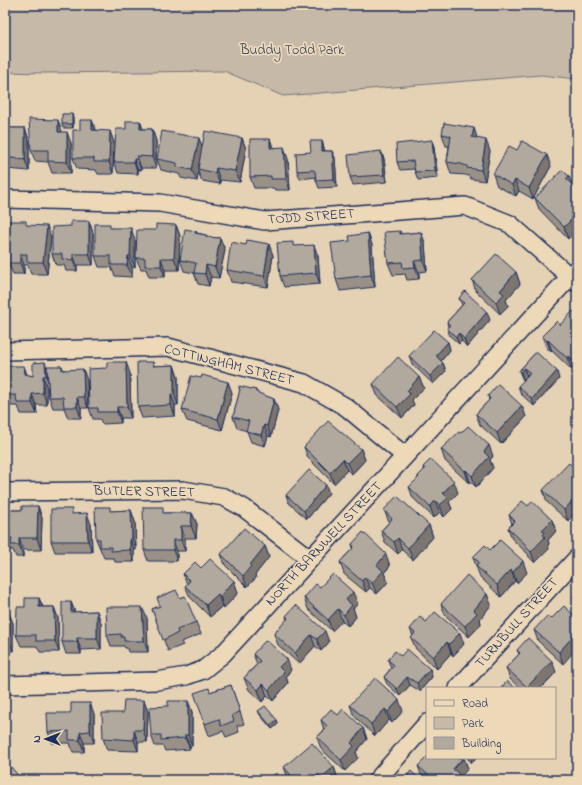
<svg xmlns="http://www.w3.org/2000/svg" width="582" height="785" font-family="'Indie Flower',sans-serif">
<rect width="100%" height="100%" fill="#e5d1b3"/>
<filter id="ink" filterUnits="userSpaceOnUse"><feTurbulence type="fractalNoise" baseFrequency=".025" numOctaves="2"/><feDisplacementMap in="SourceGraphic" scale="8" xChannelSelector="R" yChannelSelector="G"/><feConvolveMatrix kernelMatrix="1 2 1 2 8 2 1 2 1" color-interpolation-filters="sRGB"/></filter>
<g filter="url(#ink)">
<path fill="#c7b9a7" stroke="#717482" d="M5,5H577V79L541,75L283,96L224,71L44,73L5,72Z"/>
<g fill="none" stroke-linecap="round" stroke-linejoin="round">
<g stroke="#1b2f5e" stroke-width="20">
<path id="street" d="M5,199L160,203L265,221L465,206L510,224L577,283
M5,351L168,347L304,383L346,407L405,456
M5,492L183,490L224,497L244,508L310,559
M5,685L157,681L186,676L203,670L223,654L577,269
M458,688L577,558
M377,780L427,723"/>
</g>
<use href="#street" stroke="#edd8b7" stroke-width="17"/>
</g>
<path fill="#999188" stroke="#1b2f5e" d="M72,114L73,118V128H63L62,124Z
M92,120L96,130L114,142L113,174H98L96,170L77,169L73,158L80,130Z
M140,121L143,129H152L156,141V168H141V170H138V174L118,173L114,162L126,129Z
M5,128H25L29,140V171L7,169V167H5Z
M62,132L71,143V173H52L48,162L35,161L31,150Z
M442,134L477,138L490,151L485,181L471,179L470,177L466,175L451,174L447,162L449,146H446Z
M242,138L246,149L240,182L220,180V184L202,181L198,172L197,181L181,178L179,174L161,170L157,159L202,147Z
M270,139L273,148L288,159L290,190H275L274,188H254L250,177Z
M432,140L434,148L438,178L418,180L414,169L400,170L397,162Z
M322,141L324,148L325,151H332L335,158L337,187L319,188L316,180V177L300,179L297,171L311,152Z
M517,150L551,166L533,199L519,191L516,196L497,186L493,174Z
M381,151L384,159L387,182L353,185L350,177Z
M572,184L568,239L539,209L535,198Z
M89,221L93,233V265H77V271H66L64,265H56L52,254L71,226Z
M28,225L51,237L47,274H31L28,265H24V274H13L8,263Z
M176,225L180,236L179,270H165V277H149L146,269H141L136,258L156,230Z
M112,228L135,240V267H132V277L115,276L111,267H99L95,256Z
M196,231L197,233L206,235L207,237L220,238L225,250L219,278L211,277L209,286L198,284L194,273L184,271L180,260Z
M400,231L401,234L421,232L425,243L427,271L419,272V279L407,280L405,274L393,275L388,263Z
M368,233L372,245L375,287L340,291L336,279L350,241Z
M246,245L273,255L268,287L231,282L227,270Z
M295,246L318,256L320,284L284,287L280,276Z
M516,272L520,284L506,300L508,306L500,314L476,291L472,280Z
M459,298L490,320L467,347L462,341L459,344L450,336L447,328L448,327L447,322L462,305Z
M577,315V371L574,368L572,370L552,351L551,352L546,347L542,336Z
M448,342L450,350L441,361L443,363L446,371L433,384L412,364L409,356Z
M536,352L559,379L534,406L521,394L518,386L528,376H527L523,380L522,378L519,371Z
M153,362L154,366L174,365L178,377V405H175V416L142,418L138,407Z
M62,366L63,369L87,380L88,408H81V418H68L64,408H53L49,397L48,388H47V405H36L37,414H21L18,406H11L7,395L28,375L33,376L47,368Z
M130,373L131,418H121V423L102,424L100,419H93L89,408Z
M419,377L424,388L412,400L414,405L402,418L377,395L373,384Z
M201,378L228,382L232,393L222,430L187,421L182,410Z
M239,388L256,390L257,393L274,399L278,410L271,437L268,436L265,446L251,442L247,431L237,428L233,417L240,391Z
M488,396L522,406L526,417L501,444L480,425L476,414L489,400Z
M304,447L361,449L365,460L352,474L347,470L334,484L308,458Z
M441,449L493,456L490,460L493,468L476,487L470,481L469,483L445,461Z
M423,467L458,493L449,502L452,509L444,517L440,512L434,518L413,498L409,487L418,478V476L424,470Z
M577,471L568,521L547,502L543,490Z
M329,493L307,519L289,503L286,495Z
M38,506L42,518L41,550H23V557H16L13,550L5,549V510H22Z
M528,506L552,520L556,531L548,540L549,544L548,545L549,549L535,563L529,557L528,554L512,539L508,528L512,524L509,515Z
M131,510L135,522L136,550H134V562H115L114,558H104L96,539L111,511Z
M384,510L429,525L433,537L413,560L402,550L398,554L385,542L381,531L389,522Z
M165,513H192L197,524L196,538H185V551H177V561H148L144,550Z
M91,524L92,552H55L51,541Z
M352,544L390,566L384,573L388,582L377,594L370,588L366,592L344,574L340,562L353,548Z
M265,546L269,557L255,575L256,578L247,587L225,565L221,554Z
M490,550L527,573L517,583L515,581L501,597L480,577L473,557Z
M201,568L234,581L238,593L224,608L222,606L210,617L190,597L185,586L187,584L183,574Z
M320,587L358,604L353,608L356,617L348,626L342,621L332,631L308,609L304,598Z
M577,592V608L573,596Z
M487,594L491,605L480,619L481,624L469,637L445,615L441,604Z
M39,598L43,607H54L58,618L59,652H40L37,646H21L16,635L25,607Z
M180,598L196,622L201,634L181,642L183,645L168,651L152,609Z
M71,602L75,612L97,611L101,623V649L81,650V654H66L62,642Z
M5,611H8L13,623V651H5Z
M286,616L329,642L321,651L315,646L299,664L278,645L274,634L287,620Z
M147,618L148,652H128L127,648H125L124,646H111L107,635Z
M551,619L563,664L538,641L534,630Z
M426,622L464,644L453,656L451,653L437,669L416,649L411,638L413,636L410,629Z
M517,650L556,672L541,688H520L510,679L506,668L519,654Z
M253,654L291,670L286,676L288,683L273,701L267,696L262,702L249,690L244,678L257,664Z
M401,656L430,669L432,677L420,691L410,685L400,696L387,684L384,677L391,668L388,660Z
M231,685L244,724L237,726L239,732L226,737L223,731L209,736L205,724L210,692Z
M144,700L148,712L147,742H138V751L107,750L103,738L123,713Z
M188,701L192,712V746H190V749L165,751L163,746H155L151,735L168,706Z
M90,703L94,714V743H84V752H73L70,743H52L48,732L70,713Z
M350,705L403,711L392,723L389,720L375,736L354,716Z
M258,711L277,720L278,724L272,729L260,715Z
M338,715L363,728L367,739L356,752L358,758L345,771L321,749L317,737L324,730L321,720Z
M464,758L468,769L460,777L462,780H426L422,777L418,766Z
M467,758H477L472,763Z
M284,767H334L338,779L336,780H290L288,778Z"/>
<path fill="#7d766f" stroke="#1b2f5e" d="M72,114L73,118V128L72,124Z
M58,120L62,131V143L58,132Z
M92,120L96,132L92,130Z
M140,121L144,132L140,129Z
M25,128L29,140V171L25,160Z
M474,128L478,140L472,137Z
M152,129L156,141V168L152,157Z
M110,131L114,142L113,174L109,162Z
M67,132L71,143V173L67,162Z
M199,138L203,149L198,169V172L197,181L192,170Z
M242,138L246,149L240,182L235,171Z
M270,139L274,150L270,148Z
M432,140L434,148L438,178L435,171Z
M486,140L490,151L485,181L481,170Z
M322,141L324,148L325,159L322,151Z
M284,147L288,159L290,190L286,179Z
M332,151L335,158L337,187L334,179Z
M381,151L384,159L387,182L384,175Z
M547,155L551,166L533,199L529,188Z
M137,156L141,168V170L137,159Z
M134,159L138,170V174L134,162Z
M216,168L220,180V184L215,173Z
M569,176L573,187L566,179Z
M515,180L519,191L516,196L512,185Z
M577,207V229L568,239L564,227L572,213Z
M5,220L9,231L7,270L5,265Z
M89,221L93,233V265L89,254Z
M176,225L180,236L179,270L174,258Z
M47,226L51,237L47,274L43,262Z
M131,228L135,240V267L130,256Z
M421,232L425,243L427,271L423,260Z
M368,233L372,245L375,287L371,275Z
M220,238L225,250L219,278L215,267Z
M269,244L273,255L268,287L264,276Z
M314,245L318,256L320,284L316,273Z
M20,254L24,265V274L20,263Z
M73,254L77,265V271L73,260Z
M128,256L132,267V277L127,265Z
M161,258L165,270V277L161,266Z
M414,261L419,272V279L415,267Z
M206,265L211,277L209,286L205,274Z
M516,272L520,284L506,300L508,306L500,314L496,302L500,291Z
M487,312L490,320L467,347L464,339Z
M459,333L462,341L459,344L456,337Z
M548,340L552,351L551,352L547,341Z
M448,342L450,350L440,362L437,357V354Z
M569,356L574,368L572,370L567,358Z
M45,362L49,374L50,387L46,376Z
M126,362L130,373L131,418L127,407Z
M443,363L446,371L433,384L430,376Z
M174,365L178,377V405L174,394Z
M24,366L28,377L25,374Z
M524,368L527,376L523,380L521,372Z
M83,369L87,380L88,408L84,397Z
M557,371L559,379L534,406L532,399Z
M43,376L47,388V405L43,393Z
M419,377L424,388L412,400L414,405L402,418L397,407L407,391Z
M228,382L232,393L222,430L218,419Z
M32,394L36,405L37,414L32,403Z
M171,394L175,405V416L171,405Z
M77,397L81,408V418L77,407Z
M274,399L278,410L271,437L267,426Z
M522,406L526,417L501,444L497,433Z
M117,407L121,418V423L117,412Z
M264,425L268,436L265,446L261,435Z
M489,445L493,456L490,460L493,468L476,487L472,476L484,452Z
M361,449L365,460L352,474L347,463Z
M343,459L347,470L334,484L330,473Z
M466,470L470,481L469,483L465,471Z
M454,481L458,493L449,502L452,509L444,517L440,505L443,493Z
M326,485L329,493L307,519L304,511Z
M577,496V511L568,521L564,510Z
M435,501L440,512L434,518L430,507Z
M38,506L42,518L41,550L37,538Z
M131,510L135,522L136,550L132,538Z
M87,513L91,524L92,552L88,541Z
M192,513L197,524L196,538L191,526Z
M552,520L556,531L548,540L549,544L548,545L549,549L535,563L531,552L543,535L542,530Z
M429,525L433,537L413,560L408,548Z
M181,526L185,538V551L181,540Z
M19,538L23,550V557L19,545Z
M130,538L134,550V562L130,550Z
M398,538L402,550L398,554L394,542Z
M173,540L177,551V561L173,550Z
M265,546L269,557L255,575L256,578L247,587L243,576L250,565Z
M386,554L390,566L384,573L388,582L377,594L372,583L377,565Z
M523,561L527,573L517,583L513,572Z
M511,570L515,581L501,597L497,585Z
M365,577L370,588L366,592L362,581Z
M234,581L238,593L224,608L220,596Z
M353,592L358,604L353,608L356,617L348,626L344,615L346,600Z
M218,594L222,606L210,617L206,605Z
M487,594L491,605L480,619L481,624L469,637L465,626L474,610Z
M39,598L43,609L39,607Z
M71,602L75,613L71,612Z
M54,607L58,618L59,652L55,641Z
M142,607L147,618L148,652L144,641Z
M338,609L342,621L332,631L328,620Z
M8,611L13,623V651L9,640Z
M97,611L101,623V649L97,638Z
M325,631L329,642L321,651L317,639Z
M577,632V648L563,664L559,652Z
M460,633L464,644L453,656L449,644Z
M311,635L315,646L299,664L295,653Z
M77,638L81,650V654L77,642Z
M447,642L451,653L437,669L433,657Z
M287,659L291,670L286,676L288,683L273,701L269,690L279,667Z
M552,661L556,672L541,688H527V687Z
M430,669L432,677L420,691L417,683Z
M407,677L410,685L400,696L397,689Z
M263,684L267,696L262,702L258,690Z
M144,700L148,712L147,742L143,730Z
M399,700L403,711L392,723L388,712Z
M188,701L192,712V746L188,735Z
M90,703L94,714V743L90,731Z
M385,709L389,720L375,736L371,724Z
M277,720L278,724L272,729L270,725Z
M363,728L367,739L356,752L358,758L345,771L341,760L351,743Z
M134,730L138,742V751L134,740Z
M80,732L84,743V752L80,740Z
M185,735L190,746V749L185,738Z
M464,758L468,769L460,777L462,780H454L453,769Z
M471,758H477L472,763Z
M334,767L338,779L336,780H322L321,778Z
M318,775L320,780H312Z"/>
<path fill="#b2a99e" stroke="#1b2f5e" d="M62,114H72V124H62Z
M29,119L58,120V132H67V162L48,161V150H31Z
M80,120H92V130L110,131L109,162H94V158H73V130H80Z
M126,121H140V129H152V157L137,156V159H134V162H114L116,129H126Z
M444,123L474,128L472,137L486,140L481,170L467,168V166L461,164L447,162L451,136L442,134Z
M5,128H25V160L5,157Z
M162,131L199,138L192,170L177,167V163L157,159Z
M205,131L242,138L235,171L216,168L215,173L198,169Z
M250,139H270V148L284,147L286,179H271V176L250,177Z
M432,140L435,171L415,172L413,161L397,162L396,144Z
M310,141H322V151H332L334,179L316,180L315,171L313,170L297,171L296,153L311,152Z
M522,141L547,155L529,188L515,180L512,185L493,174L509,146L517,150Z
M381,151L384,175L350,177L348,155Z
M562,170L569,176L566,179L577,189V207L572,213L575,216L564,227L535,198Z
M9,221H26V225L47,226L43,262H27V254H20V263H8Z
M71,221H89V254H73V260L62,259V254H52V227L71,226Z
M95,224H110V228H131L130,256H128L127,265H111V256H95Z
M156,224L176,225L174,258H161V266H145V258H136L137,230H156Z
M185,229L196,231L195,233L206,235V237L220,238L215,267L206,265L205,274L194,273L196,263L180,260Z
M400,231V234L421,232L423,260L414,261L415,267L403,268L402,262L388,263L384,232Z
M368,233L371,275L336,279L331,243L350,241L349,236Z
M247,240L269,244L264,276L227,270L231,242L246,245Z
M293,242V246L314,245L316,273L280,276L277,243Z
M496,254L516,272L500,291L504,294L496,302L472,280Z
M465,291L487,312L464,339L459,333L456,337L447,328L450,325L447,322L464,303L459,298Z
M573,311L577,315V361L576,363L569,356L567,358L548,340L547,341L542,336L557,321L560,325Z
M434,330L448,342L437,354V357L443,363L430,376L409,356Z
M536,352L557,371L532,399L518,386L529,375V372L524,368L521,372L519,371Z
M398,357L419,377L407,391L410,394L397,407L373,384Z
M45,362L46,376H43V393L32,394V403H17L16,395H7L6,366H24L25,374L33,376V363Z
M107,362H126L127,407H117V412H98V408H89L88,369L107,368Z
M137,362H153V366L174,365V394H171V405L138,407Z
M47,366H62V370L83,369L84,397H77V407H64L63,397H49Z
M202,375L228,382L218,419L182,410L191,376L201,378Z
M498,384L522,406L497,433L476,414L490,399L488,396Z
M239,386L256,390V392L274,399L267,426L264,425L261,435L246,431L249,421L233,417L240,389L239,388Z
M328,421L361,449L347,463L343,459L330,473L304,447Z
M468,426L489,445L484,452L489,457L472,476L466,470L465,471L441,449L459,432L461,433Z
M431,459L454,481L443,493L448,498L440,505L435,501L430,507L409,487L419,477L418,476L425,469L423,467Z
M569,463L577,471V496L564,510L543,490Z
M309,470L326,485L304,511L286,495Z
M397,496L429,525L408,548L398,538L394,542L381,531L392,519L384,510Z
M522,501L528,506L532,501L552,520L542,530L545,532L543,535L545,537L531,552L525,546L526,545L508,528L515,521L509,515Z
M22,506H38L37,538H19V545H11L12,538H5V510H22Z
M95,507H110V511L131,510L132,538H130V550L111,551V547H100V539H96Z
M143,507H163V513H192L191,526H181V540H173V550H144Z
M51,509H72V514L87,513L88,541H51Z
M244,528L265,546L250,565L251,566L243,576L221,554Z
M363,532L386,554L377,565L383,571L372,583L365,577L362,581L340,562L354,547L352,544Z
M500,540L523,561L513,572L511,570L497,585L476,566L479,562L473,557L485,545L490,550Z
M210,559L234,581L220,596L218,594L206,605L185,586L190,581L183,574L195,562L201,568Z
M333,574L353,592L346,600L352,605L344,615L338,609L328,620L304,598L316,584L320,587Z
M467,575L487,594L474,610L477,613L465,626L441,604Z
M176,590L180,598L185,596L196,622L177,630L178,633L163,640L152,609L160,606L157,598Z
M577,592V600L573,596Z
M25,598H39V607H54L55,641H36V635H16L17,607H25Z
M62,602H71V612L97,611V638H77V642H62Z
M296,605L325,631L317,639L311,635L295,653L274,634L288,618L286,616Z
M564,606L577,618V632L559,652L534,630L547,616L551,619Z
M106,607H142L144,641H124V637H121V634L107,635Z
M5,611H8L9,640H5Z
M435,612L460,633L449,644L447,642L433,657L411,638L415,633L410,629L420,617L426,622Z
M528,638L552,661L527,687L506,668L520,653L517,650Z
M266,640L287,659L279,667L284,672L269,690L263,684L258,690L244,678L260,661L253,654Z
M407,649L430,669L417,683L407,677L397,689L384,677L394,665L388,660L395,651L401,656Z
M375,678L399,700L388,712L385,709L371,724L350,705Z
M507,681L515,688H501Z
M231,685L240,712L232,715L234,721L221,726L219,719L205,724L194,693L209,688L210,692Z
M124,700H144L143,730H134V740L103,738L102,713H123Z
M168,701H188V735H185V738L161,740V735H151L149,707L168,706Z
M71,703H90V731L80,732V740H69V731L48,732L47,713H70L71,711Z
M265,706L277,720L270,725L258,711Z
M331,709L338,715L343,709L363,728L351,743L354,746L341,760L317,737L328,727L321,720Z
M312,743L334,767L321,778L318,775L312,780H295L284,767Z
M427,757V758H463L453,769L459,774L454,780H449L446,777L443,780H434L418,766Z
M5,760L22,780H5Z
M411,771L420,780H403Z
M277,773L281,780H264Z"/>
</g>
<g text-anchor="middle" dominant-baseline="central" stroke-width="3.5" stroke-linejoin="round" paint-order="stroke">
<g font-size="14" fill="#354469" stroke="#edd8b7">
<text x="292" y="50">Buddy Todd Park</text>
</g>
<g font-size="14" fill="#1b2f5e" stroke="#edd8b7">
<text transform="translate(311 217) rotate(-4)">TODD STREET</text>
<text transform="translate(229 365) rotate(14)">COTTINGHAM STREET</text>
<text transform="translate(144 492) rotate(1)">BUTLER STREET</text>
<text transform="translate(324 544) rotate(-47)">NORTH BARNWELL STREET</text>
<text transform="translate(517 623) rotate(-48)">TURNBULL STREET</text>
</g>
</g>
<rect width="582" height="785" fill="none" stroke="#edd8b7" stroke-width="20"/>
<rect x="10" y="10" width="562" height="765" fill="none" stroke="#1b2f5e" stroke-width="1.5" filter="url(#ink)"/>
<rect x="426" y="687" width="130" height="72" fill="#edd8b7" stroke="#999493"/>
<rect x="434" y="700" width="20" height="6" fill="#edd8b7" stroke="#999493"/>
<text x="462" y="707" font-size="12" fill="#1b2f5e">Road</text>
<rect x="434" y="717" width="20" height="12" fill="#c7b9a7" stroke="#999493"/>
<text x="462" y="727" font-size="12" fill="#1b2f5e">Park</text>
<rect x="434" y="737" width="20" height="12" fill="#b2a99e" stroke="#999493"/>
<text x="462" y="747" font-size="12" fill="#1b2f5e">Building</text>
<g transform="translate(46 739) rotate(270)" stroke="#edd8b7" stroke-width="3" paint-order="stroke">
<path d="M0-3L7 15L0 10L-7 15Z" fill="#1b2f5e"/>
<text y="-6" font-size="11" font-weight="bold" text-anchor="middle" fill="#1b2f5e">N</text>
</g>
</svg>
